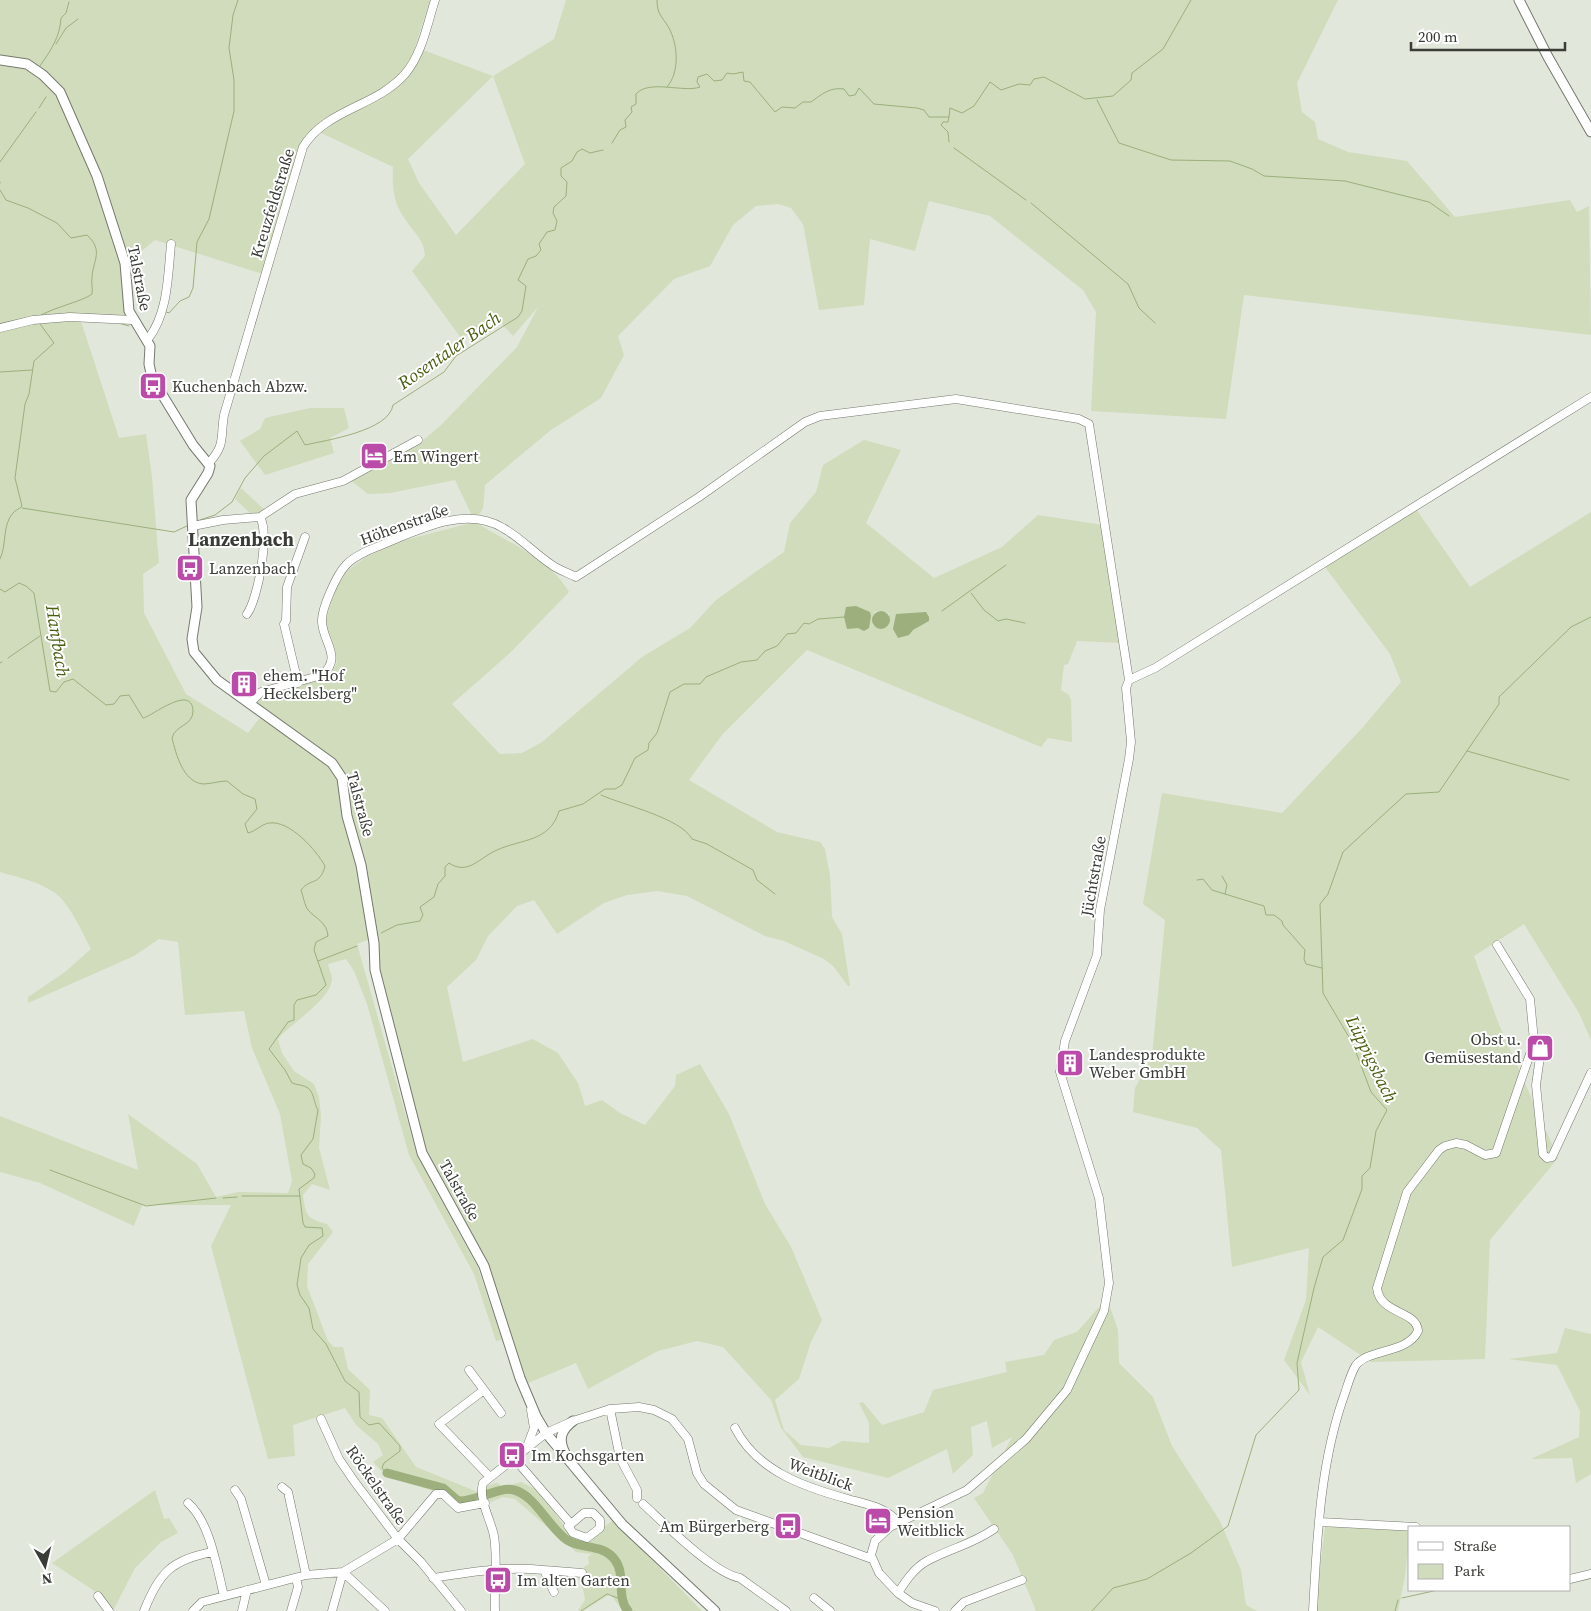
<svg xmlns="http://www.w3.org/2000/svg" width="1591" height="1611" font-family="'Source Serif 4',serif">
<rect width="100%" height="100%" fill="#e2e7db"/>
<path fill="#d0dcbc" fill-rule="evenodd" d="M0,0H430L415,47L493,76L554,39L566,0H1338L1297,83L1302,112L1315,122L1318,139L1348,152L1407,161L1455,217L1570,200L1577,212L1589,206L1591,335L1244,295L1226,419L1091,411L1096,312L1083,290L990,216L929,201L915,251L870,239L864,305L819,310L803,224L791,208L778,204L756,206L733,225L710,266L674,279L618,336L624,355L601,398L551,430L485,485L483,508L475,522C507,542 549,558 569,592L511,652L452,704L500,754L522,753L542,742L642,657L690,628L716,600L784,552L790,523L816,492L823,465L864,440L901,450L866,523L934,578L1002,547L1038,515L1103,525L1121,643L1077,641L1068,664L1064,665L1061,690L1069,695L1071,700L1072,742L1048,738L1041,747L807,650L722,735L689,780L777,832L820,842L825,849L830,875L832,917L842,934L850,986H848L834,967L824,959L784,941L765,936L687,896L657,891L627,895L604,903L557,934L534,900L517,906L488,936L476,960L447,987L463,1062L533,1039L558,1053L578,1083L585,1106L602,1100L620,1113L645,1125L675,1086L676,1075L700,1064L729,1114L765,1204L791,1247L822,1320L811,1342L799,1379L775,1400L784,1430L801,1445L829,1448L842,1441L869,1443V1423L859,1403L863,1402L882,1425L924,1412L933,1390L1007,1372L1005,1362L1044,1355L1054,1340L1077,1332L1107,1298L1118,1330L1119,1363L1153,1397L1172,1446L1220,1521L1241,1570L1246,1605L1257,1611H1036L1013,1555L974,1498L983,1493L1012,1437L992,1448L987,1421L971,1427L973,1455L953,1474L947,1449L888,1478L803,1457L781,1428L771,1400L723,1347L697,1341L658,1351L588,1389L576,1363L526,1384L490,1270L458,1206L425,1152L378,973L375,937L357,944L417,1155L478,1268L502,1340L496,1341L474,1274L409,1155L367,1004L354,971L346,959L328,964C329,969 332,975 332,979C331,1000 291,1023 278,1039L282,1053L294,1071L314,1084L319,1097L321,1116L319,1148L330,1190L312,1184L303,1195C306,1216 306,1218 327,1224L333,1232L308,1264L307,1286L328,1341L334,1347H343L348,1369L370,1390L369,1415L382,1418L416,1467L478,1492L480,1500L462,1504L446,1495L386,1476L373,1462L383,1455L378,1444L356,1425L345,1408L293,1425L295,1456L268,1459L211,1246L231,1205H142L134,1226L40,1183L0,1172V1116L138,1170L128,1114L197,1164L216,1197L238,1192L288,1193L292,1181L280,1114L252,1048L244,1011L185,1015L178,942L159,939L134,956L28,1003V997L65,972L91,949C82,932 70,904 55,893C40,882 17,877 0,872ZM493,76L525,164L456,235L419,183L408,159ZM317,131L393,167C392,186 393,203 405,219C414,233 424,239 425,256L412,271L461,338L491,322L495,317L513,336L538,307L517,347L441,425L420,443L350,480L368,494L390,493L455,480L475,522L401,541L368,556L348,570L337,586L325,621L337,662L332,672L321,679L262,695L258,702L262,715L248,733L186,694L144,613L143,574L159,563L152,477L146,434L119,438L80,318L134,317L127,263L155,240L269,276L307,144ZM879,611L889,613L888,627L873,626L874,612ZM926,612L929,621L913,630L914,614Z
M310,408H344L349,428L330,438L334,453L265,475L240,441L260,429L265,418Z
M241,488L265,510L262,514L253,516L235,499Z
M1416,509L1470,587L1591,512V1040L1579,1013L1524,924L1474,956L1498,1022L1558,1158L1490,1240L1485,1359L1371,1362L1318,1327L1301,1362L1310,1395L1284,1360L1306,1300L1309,1248L1232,1267L1221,1150L1197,1128L1133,1112L1135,1088L1152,1056L1165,920L1143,904L1162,793L1282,813L1364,726L1401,682L1390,654L1325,567Z
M1565,1328L1591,1334V1474L1576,1483L1572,1458L1531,1459L1579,1437L1580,1411L1557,1365L1508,1359L1557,1353Z
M521,1482L539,1491L570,1534L586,1541L613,1520L702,1611H623L610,1594L583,1611H578L585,1600L583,1589L576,1574L582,1573L584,1567L589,1564L588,1557L592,1554L576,1552L515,1499L503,1497L491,1502L487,1499L485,1486L497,1483L503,1487Z
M155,1490L164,1519L169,1518L178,1533L161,1542L135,1568L113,1611L102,1596L52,1563Z
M1325,1527L1410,1531L1405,1576L1398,1611H1315Z"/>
<path fill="#9caf7c" d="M856,606L870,612L871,616L869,628L864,631L858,628L847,629L844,617L846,607Z
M872 620a9 9 0 1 1 18 0a9 9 0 1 1-18 0Z
M926,612L929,617V621L913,630L909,635L898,638L893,629L896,614Z"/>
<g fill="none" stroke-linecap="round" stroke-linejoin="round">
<path stroke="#9caf7c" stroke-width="1" d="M657,0C657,15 662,16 669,28C678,45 680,72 667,87
M56,44L66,28L78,19
M40,66C51,50 60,37 61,18L66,13L69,2
M1097,100L1119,143L1171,160L1230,161L1252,169L1264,176L1345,181L1429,202L1449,216
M39,108L46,97
M949,142L948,132L941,125L943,122H948L949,117
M612,143L620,130L626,127L625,120L632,112L631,107L636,104V94C649,79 684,93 700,87L697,82L698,77L707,74L714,81L722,80L727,73L733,74L743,72L744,81L750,82L775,112L782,107L795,108L803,102H811C822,94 830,87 844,89L849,96L855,95L859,88L874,104L917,108L924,110L929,117H949L950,108L962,113L974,106L990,82L1001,90L1019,84L1030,85L1034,79L1044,77L1085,99L1113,96L1131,80L1132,73L1163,49L1191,0
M954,148L1026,200
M0,162L36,112
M0,182V183
M0,190L6,200L28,208L57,223L71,238L87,235C104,251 93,260 92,277C91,283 93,288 92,294C84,301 42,311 39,317
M1031,203L1128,284L1139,308L1155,323
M166,312L169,313L180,301L189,297L193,288L197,242L209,219L234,111V80L229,48L233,15L238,0
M118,323L129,326
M0,372L32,370
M22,508L174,532L189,525
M197,521L215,515L232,502L245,478L264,456L297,431L305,445C327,440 389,431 393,405L444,372L456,356L518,317L522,311L526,286L518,280L528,259L536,256L541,250L539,244L547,232L555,230L557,221L553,213L554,207L566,196L567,182L561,176V168L572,161L577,152L582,149L590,153L603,150
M0,559C7,545 2,525 13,513C15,510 20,509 22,506L15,478L25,404L29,394L34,361L54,343L40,324
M0,589L5,592L19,583L26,586L34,593L50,691L56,692L64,682L73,679L106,705L114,704L120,696L129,695L143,718C151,717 192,683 193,711C193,726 175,725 172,738C176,754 183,782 203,784C211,784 219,781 227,781L243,794L255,799L257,809L245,824L248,833C256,831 262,824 269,823C290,820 316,850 325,866C320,886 310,878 301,890C303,896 305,906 308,910C316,919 327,922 328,936L316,942L314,950L326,985L316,995L297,1000L294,1005V1020L288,1022L269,1049L285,1070L292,1083C297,1085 304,1085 308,1088C314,1092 314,1104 318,1110L313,1139L301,1155L303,1164L311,1168L315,1174L314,1178L299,1189L303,1223L305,1227L322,1228L323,1236L309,1245L301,1258L297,1285L300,1295L309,1308L313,1329L326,1344L345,1381L359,1392L360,1417L369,1425L379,1423L400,1446V1451L384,1463L382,1468L387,1473
M971,593L984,610L998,621L1006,619L1025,623
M942,611L1006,565
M8,658L40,636
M0,663L2,662
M1467,751L1569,780
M601,795C623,805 681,818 692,839L707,844L753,870L757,880L775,894
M1222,876L1227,885L1225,894
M1197,880L1203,879L1212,890L1264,906L1266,915H1274L1282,921L1283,925L1305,950L1304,959L1306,964L1322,968
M381,933L397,925L420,921L423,915L420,907L434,897L438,884L445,876V867L449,863C468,876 480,857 497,850C521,839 550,842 559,811L583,804L605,789H615L622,785L635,758L648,750L649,743L657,733L670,692L684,684H700L706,677L741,662L757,660L765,651L777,646L787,634L796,633L804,623L809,624L818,619L844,617
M318,961L357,946
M50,1170L146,1206L216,1198
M242,1196H300
M223,1198L237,1197
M1402,1598L1438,1590
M581,1611L607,1594L623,1600
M1092,1611L1113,1588L1147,1579L1191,1553L1228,1526L1256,1435L1299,1390L1297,1363L1314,1288L1323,1257L1343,1240L1362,1189V1176L1370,1168L1376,1131L1387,1110L1371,1092L1353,1044L1323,993L1320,904L1328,894L1343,852L1370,827L1406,794L1439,792L1499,704V697L1571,627L1591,617
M1395,1611L1398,1600"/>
<path stroke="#9caf7c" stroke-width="9" d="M387,1473L443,1488L458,1501C476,1502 499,1486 514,1490C535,1495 549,1528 567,1540C582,1550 603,1543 615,1560C626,1574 616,1597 628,1611"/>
<g stroke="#75796e" stroke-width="9">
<path id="minor" d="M0,328L33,320L70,317L132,320
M148,339C168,314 168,275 171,244
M209,463C226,444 220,438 224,415L303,147C326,109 376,107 405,74C422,54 427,25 435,0
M193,526L223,520L260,517L295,494L343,481L418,440
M247,614C258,599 270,534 260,517
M1129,680L1155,668L1591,397
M298,683L284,624L286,621L287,587L305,537
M251,702L261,692L322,675C343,657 323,643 322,622C321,609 337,574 346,565C352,558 361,554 369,550C409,535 462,503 503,528C521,538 535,554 552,565C559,570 568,573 576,577L699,497L805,422L820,416L956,399L1079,419L1089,424L1129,680L1126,688L1131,742L1129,759L1100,910L1097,955L1065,1041L1060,1072L1099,1198L1109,1283L1104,1311L1067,1390L1026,1439L967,1490L890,1527L875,1541L871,1555L879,1573L898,1593L912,1603L935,1611
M1497,945L1530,999L1535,1051
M469,1370L484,1390L439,1424L490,1477
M484,1390L501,1413
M610,1409L620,1458L637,1490V1498
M321,1419L339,1459L354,1481L398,1539L421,1562L461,1611
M735,1428C757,1471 804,1487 848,1499C866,1504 886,1507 899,1523
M528,1444L534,1428L531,1410
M513,1457L571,1524L584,1513H593L600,1520V1528L587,1538L573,1533L568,1526L571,1524
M282,1487L288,1492L306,1575
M235,1490L241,1499L266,1585
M188,1503C210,1522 217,1568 224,1596
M643,1504C665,1524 713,1573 740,1578L786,1611
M1320,1522L1416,1527
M544,1570L582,1573
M433,1578C472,1572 504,1566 544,1570L554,1592
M1570,1579L1591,1574
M898,1593C905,1582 914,1568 927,1561C949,1549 973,1544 994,1529
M98,1596L109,1611
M814,1598L830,1611
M144,1611C159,1573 171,1560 212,1552
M193,1611L202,1602L306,1575L343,1572L398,1539L436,1494H443L458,1508L485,1503
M242,1611L247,1590
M291,1611L298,1587L296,1578
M332,1611L343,1572L385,1611
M495,1611C494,1586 498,1561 494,1536C491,1520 478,1499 483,1483L546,1433L573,1421L610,1409L639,1407L654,1410L672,1419L688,1439L697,1473L704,1484L736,1510L872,1559
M955,1611L964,1602L1022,1580
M1313,1611C1317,1538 1320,1462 1345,1393C1348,1384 1351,1373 1356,1365C1370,1348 1407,1354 1418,1331C1417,1310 1380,1315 1377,1288L1407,1192L1439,1150L1445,1146L1456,1143L1466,1145L1485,1155L1496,1153L1530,1054L1535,1051L1540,1057L1536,1085L1543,1154L1547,1158L1552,1157L1591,1073"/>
</g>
<g stroke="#75796e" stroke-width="11">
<path id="major" d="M1519,0L1548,57L1591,132
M0,60L27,64L43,75L60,92L97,176L125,263L129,311L150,346L149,364L152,378L193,445L210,466L208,473L191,500L197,607L192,639L194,652L217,680L332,763L342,778L347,816L361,865L374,943L375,970L422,1153L484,1266L520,1378L536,1416L546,1433L622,1524L715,1611
M565,1453C558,1439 561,1430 573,1421"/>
</g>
<use href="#minor" stroke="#fff" stroke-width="8"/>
<use href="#major" stroke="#fff" stroke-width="9"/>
</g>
<defs>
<g id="bus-square" transform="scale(1.4375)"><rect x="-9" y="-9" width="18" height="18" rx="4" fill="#bb4ba8" stroke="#fff"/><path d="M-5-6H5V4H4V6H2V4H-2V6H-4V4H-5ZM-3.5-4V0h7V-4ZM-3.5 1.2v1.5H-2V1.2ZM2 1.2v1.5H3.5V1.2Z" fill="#fff"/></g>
<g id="hotel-square" transform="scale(1.4375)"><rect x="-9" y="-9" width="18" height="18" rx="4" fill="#bb4ba8" stroke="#fff"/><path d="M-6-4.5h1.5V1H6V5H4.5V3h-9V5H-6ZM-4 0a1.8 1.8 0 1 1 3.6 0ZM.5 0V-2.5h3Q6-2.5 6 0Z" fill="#fff"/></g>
<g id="building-square" transform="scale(1.4375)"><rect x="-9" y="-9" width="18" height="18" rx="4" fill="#bb4ba8" stroke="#fff"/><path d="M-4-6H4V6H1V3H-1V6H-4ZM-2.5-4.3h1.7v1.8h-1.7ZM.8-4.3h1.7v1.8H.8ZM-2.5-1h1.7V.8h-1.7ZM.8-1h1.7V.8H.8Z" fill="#fff"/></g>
<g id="shop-square" transform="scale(1.4375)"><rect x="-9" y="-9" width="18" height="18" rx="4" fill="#bb4ba8" stroke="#fff"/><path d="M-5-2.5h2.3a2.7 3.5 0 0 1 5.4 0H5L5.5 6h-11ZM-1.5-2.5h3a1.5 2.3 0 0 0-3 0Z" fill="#fff"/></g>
</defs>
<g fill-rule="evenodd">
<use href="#bus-square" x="153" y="386"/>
<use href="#hotel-square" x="374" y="456"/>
<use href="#bus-square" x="190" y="568"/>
<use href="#building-square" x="244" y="684"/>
<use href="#shop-square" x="1540" y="1048"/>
<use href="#building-square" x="1070" y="1063"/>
<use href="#bus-square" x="512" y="1455"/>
<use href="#hotel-square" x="878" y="1521"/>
<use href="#bus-square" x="788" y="1526"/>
<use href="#bus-square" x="498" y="1580"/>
</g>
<g text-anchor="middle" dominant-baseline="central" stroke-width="4" stroke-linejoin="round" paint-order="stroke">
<g font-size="16" fill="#3a3c37" stroke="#fff">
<text transform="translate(272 203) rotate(-73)">Kreuzfeldstraße</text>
<text transform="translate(140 278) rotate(79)">Talstraße</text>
<text transform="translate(404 524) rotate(-20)">Höhenstraße</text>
<text transform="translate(361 804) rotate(75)">Talstraße</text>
<text transform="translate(1093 876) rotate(-80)">Jüchtstraße</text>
<text transform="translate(460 1190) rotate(61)">Talstraße</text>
<text transform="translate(821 1474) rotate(20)">Weitblick</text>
<text transform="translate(377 1485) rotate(55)">Röckelstraße</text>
</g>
<g font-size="16" fill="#3a3c37" stroke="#fff" text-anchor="start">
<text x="172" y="386">Kuchenbach Abzw.</text>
<text x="393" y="456">Em Wingert</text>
<text x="209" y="568">Lanzenbach</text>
<text x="263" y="675">ehem. "Hof<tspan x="263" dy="18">Heckelsberg"</tspan></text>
<text x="1521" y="1039" text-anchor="end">Obst u.<tspan x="1521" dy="18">Gemüsestand</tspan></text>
<text x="1089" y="1054">Landesprodukte<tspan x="1089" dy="18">Weber GmbH</tspan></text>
<text x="531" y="1455">Im Kochsgarten</text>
<text x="897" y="1512">Pension<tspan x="897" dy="18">Weitblick</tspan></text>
<text x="769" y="1526" text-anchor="end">Am Bürgerberg</text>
<text x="517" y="1580">Im alten Garten</text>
</g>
<g font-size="18" font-style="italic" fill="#495f11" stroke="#fff">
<text transform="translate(449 350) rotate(-35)">Rosentaler Bach</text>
<text transform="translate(58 641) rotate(81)">Hanfbach</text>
<text transform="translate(1372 1059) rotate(64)">Lüppigsbach</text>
</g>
<g font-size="19" font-weight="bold" fill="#3a3c37" stroke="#fff">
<text x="241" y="539">Lanzenbach</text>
</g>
</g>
<rect x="1408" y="1526" width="162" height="65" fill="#ffffff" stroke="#b0b1af"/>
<rect x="1418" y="1542" width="25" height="8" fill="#ffffff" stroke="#b0b1af"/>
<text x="1454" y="1551" font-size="15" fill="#3a3c37">Straße</text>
<rect x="1418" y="1564" width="25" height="15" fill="#d0dcbc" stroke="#b0b1af"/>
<text x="1454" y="1576" font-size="15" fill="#3a3c37">Park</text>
<g transform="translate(45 1566) rotate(172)" stroke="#ffffff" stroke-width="4" paint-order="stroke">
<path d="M0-4L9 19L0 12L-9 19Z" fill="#3a3c37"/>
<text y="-8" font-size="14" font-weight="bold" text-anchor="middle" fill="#3a3c37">N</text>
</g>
<path d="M1411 42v8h154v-8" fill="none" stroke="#3a3c37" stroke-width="2.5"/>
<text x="1418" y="42" font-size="15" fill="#3a3c37" stroke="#ffffff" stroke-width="4" paint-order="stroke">200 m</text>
</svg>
